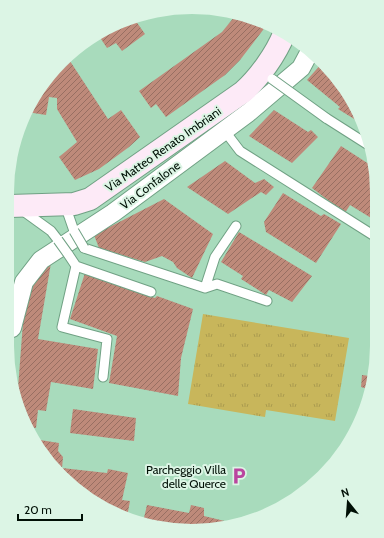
<svg xmlns="http://www.w3.org/2000/svg" width="384" height="538" font-family="Cabin,sans-serif">
<defs>
<pattern id="grass-tufts" width="24" height="20" patternUnits="userSpaceOnUse"><rect width="24" height="20" fill="#c8b65b"/><path d="M3 7l-1-3M5 7V3M7 7l1-3M15 17l-1-3M17 17v-4M19 17l1-3" fill="none" stroke="#aa9b4e"/></pattern>
<pattern id="building-hatch" width="6" height="6" patternUnits="userSpaceOnUse"><rect width="6" height="6" fill="#be8a7a"/><path d="M-1 1l2-2M0 6l6-6M5 7l2-2" fill="none" stroke="#986f62"/></pattern>
</defs>
<rect width="100%" height="100%" fill="#a8dbbc"/>
<path fill="url(#grass-tufts)" d="M203,314L349,338L335,421L266,410L265,417L188,404Z"/>
<path fill="url(#building-hatch)" d="M235,16L266,24L263,30L240,60L225,75L166,117L156,104L151,108L139,91L222,32Z
M133,17L145,34L122,51L116,43L107,48L99,36Z
M66,58H68L108,119L121,110L140,137L129,147L99,169L75,180L59,157L77,142L57,109V98L49,97L46,115L27,112L32,99Z
M322,63L331,70L363,121L364,125L338,109L340,107L307,80Z
M274,110L308,132L311,130L318,137L292,163L249,136Z
M341,146L375,168L376,221L350,205L345,213L312,188Z
M225,161L255,183L264,179L274,187L266,195L261,192L228,214L187,187Z
M283,193L321,216L324,214L341,224L316,263L266,232L264,222Z
M164,199L213,234L192,278L177,268L173,262L162,256L145,262L99,248L94,235Z
M239,232L312,276L292,302L269,290L266,295L241,279L243,276L221,262Z
M51,263L38,339L98,349L93,389L51,382L46,411L38,410L36,428L28,427L17,401L25,296L36,275Z
M85,273L155,298L157,296L193,309L181,358L178,396L109,383L117,336L70,319Z
M371,361L375,362L368,389L361,387L362,375L370,376Z
M73,409L136,418L134,441L70,433Z
M40,440L59,443L58,451L63,457L62,468L107,473L108,469L128,473L122,500L130,501L127,517L110,512L70,485L39,450Z
M147,505L189,513L191,505L204,508V516L237,524L216,529H168L143,522Z"/>
<g fill="none" stroke-linecap="round" stroke-linejoin="round">
<g stroke="#70a184" stroke-width="11">
<path id="service" d="M326,118L370,146
M224,130L240,151L376,237
M65,205L74,231
M22,210L51,231L58,240
M84,248L205,288L217,284L267,301
M68,254L76,266L62,327L107,339L103,377
M76,266L151,292
M205,288L215,257L236,226"/>
</g>
<g stroke="#70a184" stroke-width="20">
<path id="minor" d="M12,328L24,282L41,260L113,213L248,113L301,68L309,53"/>
</g>
<g stroke="#70a184" stroke-width="24">
<path id="secondary" d="M10,206L74,204L90,199L243,92C259,78 276,54 284,34"/>
</g>
<use href="#service" stroke="#fff" stroke-width="9"/>
<use href="#minor" stroke="#fff" stroke-width="18"/>
<use href="#secondary" stroke="#fdeaf7" stroke-width="22"/>
<g stroke="#70a184" stroke-width="11" stroke-linecap="butt">
<path id="service-bridge" d="M272,79L326,118
M74,231L84,248
M58,240L68,254"/>
</g>
<use href="#service-bridge" stroke="#fff" stroke-width="9"/>
</g>
<defs>
<g id="parking-bare" transform="scale(1.38)"><path d="M-3.5-5.5H1a3.5 3.5 0 0 1 0 7H-1V5.5H-3.5ZM-1-3.4V-.6H.8a1.4 1.4 0 0 0 0-2.8Z" fill="#ba469f" stroke="#dcf5e5" stroke-width="2.5" paint-order="stroke"/></g>
</defs>
<g fill-rule="evenodd">
<use href="#parking-bare" x="239" y="476"/>
</g>
<g text-anchor="middle" dominant-baseline="central" stroke-width="4" stroke-linejoin="round" paint-order="stroke">
<g font-size="12" fill="#011006" stroke="#dcf5e5">
<text transform="translate(163 149) rotate(-35)">Via Matteo Renato Imbriani</text>
<text transform="translate(150 185) rotate(-37)">Via Confalone</text>
</g>
<g font-size="12" fill="#011006" stroke="#dcf5e5" text-anchor="end">
<text x="226" y="469">Parcheggio Villa<tspan x="226" dy="14">delle Querce</tspan></text>
</g>
</g>
<path d="M0 0H384V538H0ZM192 14H192A178 178 0 0 1 370 192V346A178 178 0 0 1 192 524H192A178 178 0 0 1 14 346V192A178 178 0 0 1 192 14Z" fill="#dcf5e5" fill-rule="evenodd"/>
<g transform="translate(348 502) rotate(343)" stroke="#dcf5e5" stroke-width="3" paint-order="stroke">
<path d="M0-3L7 15L0 10L-7 15Z" fill="#011006"/>
<text y="-6" font-size="11" font-weight="bold" text-anchor="middle" fill="#011006">N</text>
</g>
<path d="M18 514v6h64v-6" fill="none" stroke="#011006" stroke-width="2"/>
<text x="24" y="514" font-size="12" fill="#011006" stroke="#dcf5e5" stroke-width="3" paint-order="stroke">20 m</text>
</svg>
